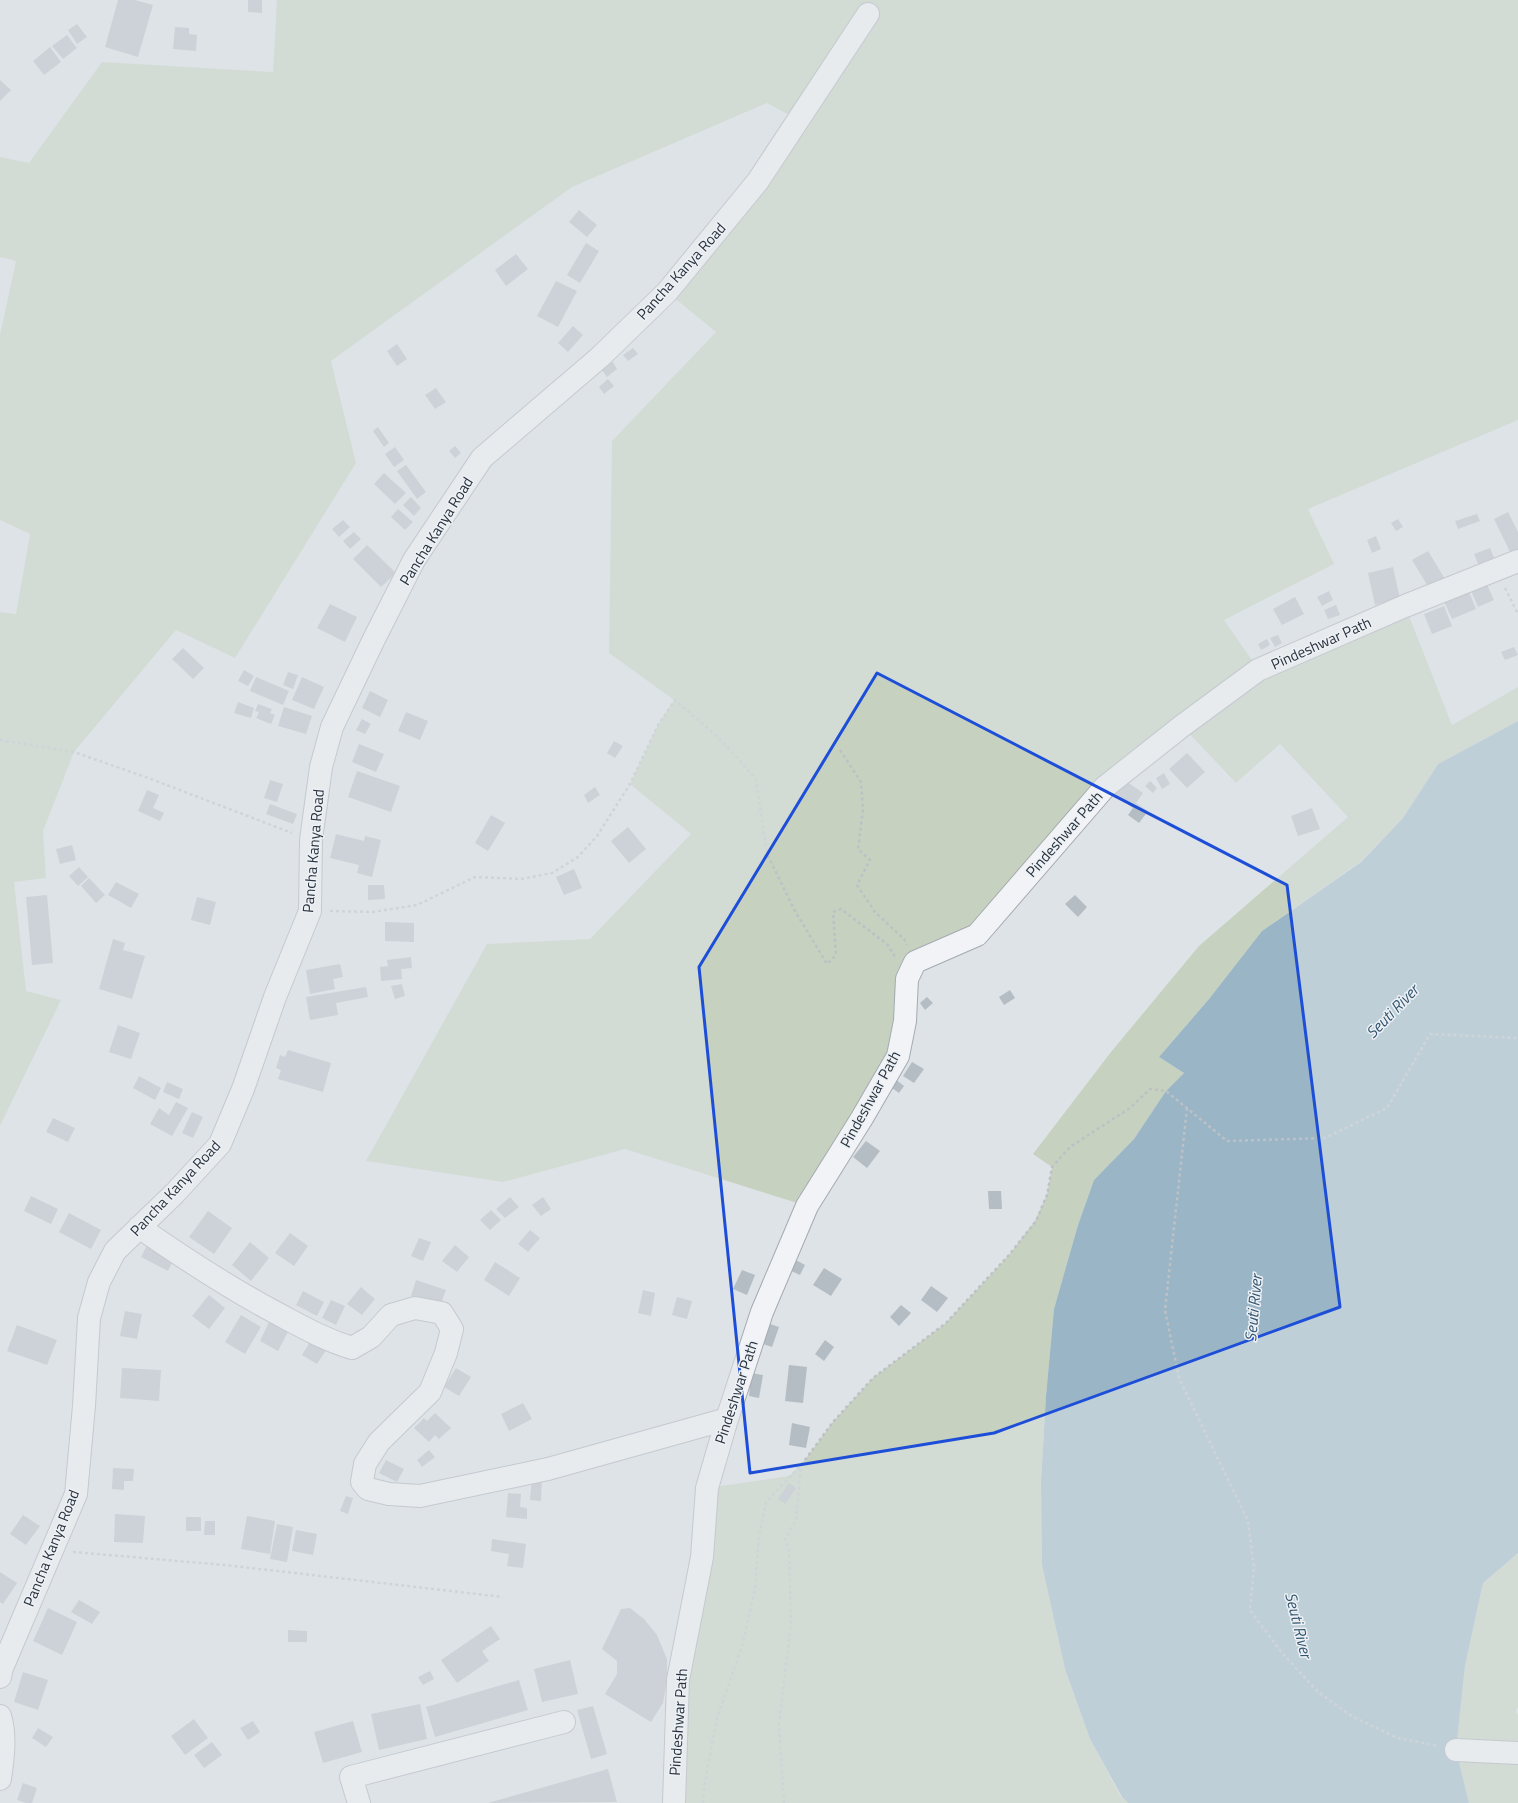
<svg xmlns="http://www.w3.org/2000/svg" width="1518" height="1803" font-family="'Titillium Web',sans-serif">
<rect width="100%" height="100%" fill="#dee3e7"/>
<path fill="#c6d1bf" d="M277,0H1518V420L1308,509L1334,564L1224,620L1259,670L1405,606L1452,725L1518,687V721L1438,764L1403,818L1360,862L1262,931L1209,999L1159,1057L1184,1073L1166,1091L1134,1139L1094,1180L1078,1225L1054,1309L1046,1396L1041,1482L1042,1565L1065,1669L1090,1739L1121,1797L1128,1803H674L707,1488L789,1476L802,1464L833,1422L873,1378L946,1323L1009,1255L1035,1221L1047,1195L1052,1167L1033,1154L1111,1052L1199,946L1348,817L1280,744L1236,783L1182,726L1105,787L977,935L915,962L905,1021L807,1206L625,1149L503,1182L366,1161L487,944L590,939L691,834L630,784L658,725L674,700L609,653L612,441L716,332L667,292L798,120L767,103L572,187L331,361L356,463L235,658L176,630L74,752L43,831L46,878L14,882L26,991L61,1000L0,1126V612L16,614L30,534L0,520V335L16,261L0,257V157L29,163L102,62L273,72Z
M1518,1553V1707L1516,1712L1518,1715V1803H1469L1456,1750L1465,1666L1483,1583Z"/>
<path fill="#9ab5c6" d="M1518,721V1553L1483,1583L1465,1666L1456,1750L1469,1803H1128L1122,1797L1090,1739L1065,1669L1042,1565L1041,1482L1046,1396L1054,1309L1078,1225L1094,1180L1134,1139L1166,1091L1184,1073L1159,1057L1209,999L1262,931L1361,862L1403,818L1438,764Z"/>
<path fill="#b5bdc4" d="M118,0H135L153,5L138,57L105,47Z
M248,0H262V13L248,12Z
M77,24L87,37L77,44L68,30Z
M175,27L189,28V34L197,35L196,51L173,49Z
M67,35L77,48L63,59L52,46Z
M50,47L61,62L44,75L33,61Z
M0,80L11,90L0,101Z
M579,210L597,225L587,237L569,222Z
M586,243L599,251L580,283L567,275Z
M516,254L528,269L506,286L495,270Z
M556,281L577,291L558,327L537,316Z
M573,326L583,335L568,352L558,343Z
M397,344L407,359L397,366L387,351Z
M633,348L638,354L628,361L623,355Z
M612,361L617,369L607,377L601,369Z
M608,379L614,386L604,394L599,387Z
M436,388L446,402L435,409L425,395Z
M378,427L389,443L384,447L373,431Z
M455,446L461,453L455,458L449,451Z
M395,447L404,460L394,467L385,454Z
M406,465L426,492L417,499L397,471Z
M384,473L406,493L395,504L374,484Z
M411,497L421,508L414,516L403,505Z
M398,509L413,522L405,530L391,517Z
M1508,512L1518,532V553L1512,556L1494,519Z
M1477,514L1480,521L1458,529L1455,521Z
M1398,519L1403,527L1396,531L1391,523Z
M343,520L350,527L339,537L332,529Z
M354,532L361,539L350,549L343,541Z
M1376,536L1381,549L1372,553L1367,540Z
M367,545L396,573L381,587L353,559Z
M1490,548L1495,560L1479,566L1474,554Z
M1428,551L1445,579L1429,588L1412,560Z
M1393,567L1400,599L1375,605L1368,573Z
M1485,580L1494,600L1478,607L1469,586Z
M1467,587L1476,609L1452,619L1442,597Z
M1329,591L1333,600L1322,606L1317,597Z
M1295,597L1304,614L1282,625L1273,609Z
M330,604L357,617L345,642L317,628Z
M1336,605L1340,615L1328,619L1324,610Z
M1444,606L1452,626L1432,634L1424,614Z
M1278,635L1282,643L1275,647L1270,638Z
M1267,639L1270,645L1261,650L1258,644Z
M1514,647L1518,655L1505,660L1501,652Z
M183,648L204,668L193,679L172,659Z
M244,670L254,676L248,686L238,681Z
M288,672L298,675L293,689L283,685Z
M256,677L289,691L283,705L250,691Z
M302,677L324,687L314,709L292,700Z
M370,691L388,700L380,717L362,708Z
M238,702L254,708L251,718L234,713Z
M258,704L272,709L270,713L275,715L271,724L256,718L259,712L255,711Z
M284,707L312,716L306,734L278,726Z
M406,712L428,721L420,740L398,731Z
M362,719L371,724L365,734L356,730Z
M614,741L623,746L615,758L607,753Z
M359,744L384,754L376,772L352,762Z
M1187,753L1205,772L1187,788L1169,769Z
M357,771L400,786L391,812L348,797Z
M1164,773L1170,784L1162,789L1156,778Z
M270,780L283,784L277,802L264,798Z
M1126,781L1143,793L1136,803L1148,811L1139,823L1128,815L1133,808L1115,795Z
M1150,781L1157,788L1153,793L1145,786Z
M595,787L600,795L588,803L584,795Z
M147,790L159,795L153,808L164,813L160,821L138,811Z
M270,804L297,814L293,824L266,814Z
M1312,808L1320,829L1298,836L1291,816Z
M491,815L505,823L488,851L475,843Z
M628,827L646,849L629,863L611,841Z
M336,834L364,841L365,836L381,840L372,877L357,873L359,865L330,858Z
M72,845L76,860L60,864L56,849Z
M79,867L88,877L78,886L69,876Z
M574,869L582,888L564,895L556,877Z
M89,878L105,895L96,903L81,886Z
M116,882L139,894L131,908L108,895Z
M368,885H384L385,899L368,900Z
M47,895L53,963L32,965L26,897Z
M1075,895L1087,907L1078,917L1065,904Z
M197,897L216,902L210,925L191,920Z
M385,922L414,923V942L385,941Z
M113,939L125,943L123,950L145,956L132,999L99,989Z
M411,957L412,968L401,969L402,979L381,981L380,967L388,966L387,960Z
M340,964L343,977L333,979L335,989L310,994L306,970Z
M402,984L405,996L395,999L391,986Z
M366,987L368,997L336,1003L338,1015L310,1020L306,997Z
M1010,990L1015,998L1004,1005L999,997Z
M927,997L933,1003L925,1010L920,1003Z
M118,1025L140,1033L131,1059L109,1052Z
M288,1050L331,1063L323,1092L278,1079L281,1070L276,1068L280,1055L285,1057Z
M912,1062L924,1069L914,1083L903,1076Z
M139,1076L161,1088L155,1100L133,1088Z
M895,1079L904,1086L899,1093L889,1086Z
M167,1082L183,1089L179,1099L163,1092Z
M176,1102L188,1108L172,1136L150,1124L159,1108L169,1115Z
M192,1112L203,1117L193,1138L182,1133Z
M53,1118L75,1128L68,1142L46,1132Z
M866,1141L880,1151L867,1168L853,1157Z
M988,1191H1001L1002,1209H989Z
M31,1196L58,1209L51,1224L24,1211Z
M510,1197L519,1207L505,1218L496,1209Z
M543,1197L551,1209L541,1216L532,1205Z
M491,1210L501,1220L490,1230L480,1220Z
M208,1211L232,1228L214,1254L189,1237Z
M69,1213L101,1230L91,1249L59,1232Z
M530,1230L540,1238L528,1252L518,1244Z
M290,1233L308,1246L294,1266L275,1253Z
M419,1238L431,1242L423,1261L411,1256Z
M250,1242L269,1258L251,1281L232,1265Z
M148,1243L175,1257L168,1271L141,1257Z
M455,1245L469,1257L457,1272L442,1261Z
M794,1259L805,1265L800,1275L789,1270Z
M495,1262L520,1278L509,1296L484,1280Z
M824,1268L842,1279L831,1296L813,1285Z
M742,1270L755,1275L747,1295L733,1289Z
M416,1280L446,1290L440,1306L411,1296Z
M931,1286L948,1298L937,1312L921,1300Z
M361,1287L375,1299L362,1315L347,1304Z
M643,1290L655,1293L651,1316L638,1313Z
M303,1291L324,1302L317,1316L296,1305Z
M209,1295L225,1308L209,1329L192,1316Z
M677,1297L692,1301L687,1319L672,1315Z
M331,1300L345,1306L336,1325L322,1318Z
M901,1305L911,1313L899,1326L890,1317Z
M125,1311L142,1314L137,1339L120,1336Z
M241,1315L261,1327L245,1354L225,1342Z
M269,1322L288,1332L278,1351L260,1341Z
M767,1323L779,1327L772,1347L760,1343Z
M17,1325L57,1340L47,1365L7,1351Z
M313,1337L328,1347L317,1364L302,1355Z
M825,1340L834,1347L824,1361L815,1354Z
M789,1365L807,1367L803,1403L785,1401Z
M122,1368L161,1370L159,1401L120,1398Z
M456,1368L471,1377L459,1396L444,1387Z
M751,1373L763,1375L759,1398L749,1396Z
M523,1403L532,1419L509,1431L501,1414Z
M435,1413L451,1428L439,1439L435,1435L429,1442L414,1428L424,1418L427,1421Z
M792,1423L810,1427L806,1448L789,1445Z
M429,1450L435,1457L422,1467L417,1460Z
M386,1460L404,1469L397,1482L379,1473Z
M113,1468L134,1469L133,1481H124V1490L112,1489Z
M532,1477H542L541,1501L530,1500Z
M789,1483L796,1488L785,1504L778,1499Z
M508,1493L521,1494L520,1507L527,1508V1519L506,1517Z
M346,1496L353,1498L348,1514L340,1511Z
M115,1514L145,1516L143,1543L114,1542Z
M23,1515L40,1526L26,1545L10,1534Z
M247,1516L275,1521L270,1554L241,1549Z
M186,1517H201V1531H186Z
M205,1521H215V1535H204Z
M277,1524L293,1527L287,1562L270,1559Z
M296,1530L317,1534L313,1555L292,1551Z
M492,1539L526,1544L523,1568L507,1566L509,1554L491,1551Z
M0,1572L17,1583L3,1604L0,1602Z
M79,1600L100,1612L92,1624L71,1612Z
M48,1608L77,1622L62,1655L33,1641Z
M630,1608L644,1619L657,1635L667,1659V1679L663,1703L651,1722L605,1694L617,1674V1661L602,1649L621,1609Z
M491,1626L500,1639L482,1651L489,1661L457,1683L441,1660Z
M288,1630L307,1631V1642H288Z
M570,1660L578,1694L542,1702L534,1669Z
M430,1671L434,1679L423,1685L418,1677Z
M23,1672L48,1680L38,1710L14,1702Z
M519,1680L528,1710L435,1737L426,1707Z
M420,1704L427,1739L379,1750L371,1714Z
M593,1706L607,1754L591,1759L577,1710Z
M194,1719L208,1738L185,1755L171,1736Z
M253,1721L260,1732L248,1740L240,1728Z
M353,1721L362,1752L323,1763L314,1732Z
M38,1728L53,1737L46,1747L32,1738Z
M212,1742L222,1755L204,1768L194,1755Z
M608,1769L617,1802L488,1803Z
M23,1783L37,1788L32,1803H26L17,1800Z"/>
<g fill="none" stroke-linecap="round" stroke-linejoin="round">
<g stroke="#a4aab1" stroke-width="24">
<path id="minor" d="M139,1227C185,1259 232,1290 282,1316C306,1329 326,1340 352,1348L371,1337L391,1315L415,1308L442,1313L452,1329L446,1353L430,1392L379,1442L365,1464L362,1482L368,1489L389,1494L420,1496L548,1469L727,1419
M0,1677L2,1668L76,1494L84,1406L89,1318L99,1282L115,1251L175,1193L220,1144L243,1089L275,997L310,911L311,840L321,767L332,727L374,639L414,560L482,458L600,357L667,292L758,181L868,14
M0,1716C6,1736 3,1758 0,1779
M1456,1750L1518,1753
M359,1803L351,1777L564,1722
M674,1803L678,1680L702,1557L707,1488L727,1419L762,1312L807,1206L862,1118L898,1056L905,1021L907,979L915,962L977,935L1105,787L1182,726L1258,670L1405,606L1518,561"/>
</g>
<path stroke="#bdc1c6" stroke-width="2.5" stroke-dasharray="3 3" stroke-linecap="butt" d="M1505,588L1518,614
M0,740L74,752L151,779L292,833
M840,750L861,782L863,810L858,849L870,860L857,885L875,912L904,939L907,945
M330,911L373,912L417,905L475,877L521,879L552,873L578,857L597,836L630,784L658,725L675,700L720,739L756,779L767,854L795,911L827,964L836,955L833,912L841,909L888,945L895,957
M1187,1108L1165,1310L1179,1378L1248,1521L1254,1567L1250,1610L1282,1653L1318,1692L1353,1717L1398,1738L1438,1746
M73,1552L225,1565L503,1597
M703,1803L704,1787L717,1718L743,1643L755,1588L759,1538L766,1502L802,1464L833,1422L873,1378L946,1323L1009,1255L1036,1221L1047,1195L1052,1167L1070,1147L1130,1108L1150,1089L1166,1091L1227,1141L1325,1138L1387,1108L1430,1034L1518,1038
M784,1803L779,1724L791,1623L789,1550L785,1539L796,1520L801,1464"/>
<use href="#minor" stroke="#f1f3f6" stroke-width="22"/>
</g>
<path d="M0 0H1518V1803H0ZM877,673L1287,885L1340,1307L994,1433L750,1473L699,967Z" fill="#dee3e7" fill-opacity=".55" fill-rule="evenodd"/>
<path fill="none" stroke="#1d4ed8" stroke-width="3" stroke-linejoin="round" d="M877,673L1287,885L1340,1307L994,1433L750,1473L699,967Z"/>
<g text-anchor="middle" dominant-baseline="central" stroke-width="3" stroke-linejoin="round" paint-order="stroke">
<g font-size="15" fill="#28323d" stroke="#edf1f5">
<text transform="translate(681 271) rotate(-48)">Pancha Kanya Road</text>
<text transform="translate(436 531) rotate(-58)">Pancha Kanya Road</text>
<text transform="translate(1321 643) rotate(-24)">Pindeshwar Path</text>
<text transform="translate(1064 834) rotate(-49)">Pindeshwar Path</text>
<text transform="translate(313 851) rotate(-85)">Pancha Kanya Road</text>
<text transform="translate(870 1099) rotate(-61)">Pindeshwar Path</text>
<text transform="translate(175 1188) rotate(-47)">Pancha Kanya Road</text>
<text transform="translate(736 1392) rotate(-72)">Pindeshwar Path</text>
<text transform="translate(51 1548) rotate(-68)">Pancha Kanya Road</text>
<text transform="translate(678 1722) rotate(-86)">Pindeshwar Path</text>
</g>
<g font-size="16" font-style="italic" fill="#335670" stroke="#edf1f5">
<text transform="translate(1392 1011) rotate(-46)">Seuti River</text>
<text transform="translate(1253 1308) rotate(-85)">Seuti River</text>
<text transform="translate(1299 1625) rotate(76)">Seuti River</text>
</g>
</g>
</svg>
